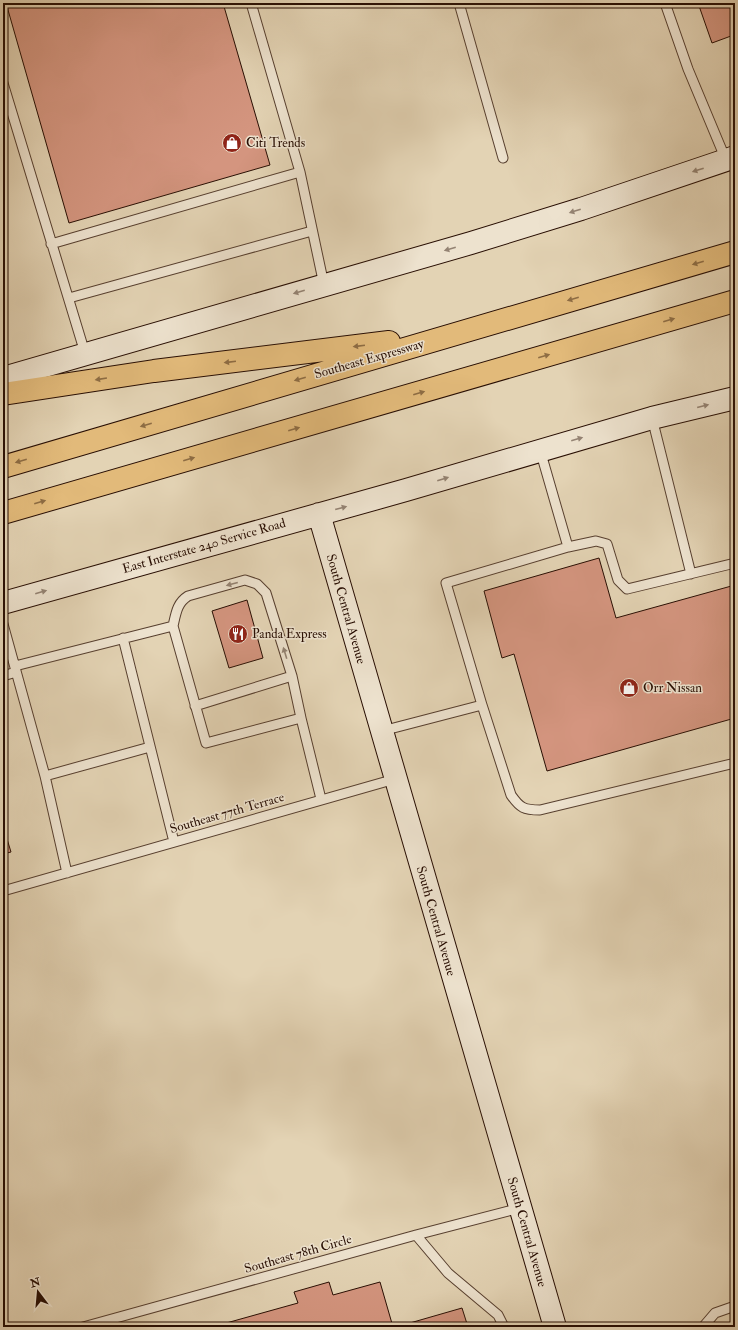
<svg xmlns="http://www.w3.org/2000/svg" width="738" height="1330" font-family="'IM FELL Double Pica',serif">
<rect width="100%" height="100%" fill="#e3d3b4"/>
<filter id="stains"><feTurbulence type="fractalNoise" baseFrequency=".005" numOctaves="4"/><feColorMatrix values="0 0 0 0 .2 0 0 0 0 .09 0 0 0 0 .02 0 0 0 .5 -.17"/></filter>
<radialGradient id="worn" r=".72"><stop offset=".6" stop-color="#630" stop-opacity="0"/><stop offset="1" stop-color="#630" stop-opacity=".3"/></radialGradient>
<path fill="#d4957f" stroke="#280e03" d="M6,3H223L270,165L69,223Z
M698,3H735V47L731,36L712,43Z
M599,558L616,618L735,585V718L547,771L514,654L502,658L484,591Z
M247,600L263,658L229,668L212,611Z
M3,826L11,852L3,854Z
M329,1282L333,1295L380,1282L393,1327H212L298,1303L294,1292Z
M462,1308L468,1327H396Z"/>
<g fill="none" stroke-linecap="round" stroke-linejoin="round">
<g stroke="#573f2f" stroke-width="11">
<path id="lane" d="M251,3L300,172L324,285
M459,3L503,158
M665,3L688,69L726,160
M3,83L85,353
M51,244L300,172
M69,298L312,231
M652,418L691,574
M568,547L596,541L607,544L618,580L627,589L735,563
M3,624L45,776L67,873
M173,626C176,613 177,603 188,596L245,580L257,584L266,593L292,676L301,718
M123,638L174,842
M15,666L173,626L206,743L301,718L321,799
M3,676L16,672
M482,705L511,795C520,808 524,810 540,810L735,763
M195,706L292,676
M382,731L482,705L446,583L568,547L540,450
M45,776L150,747
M3,891L395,779
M416,1235L448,1273L498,1315L504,1327
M83,1327L416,1235L520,1208
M703,1327L715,1313L735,1306"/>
</g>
<g stroke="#280e03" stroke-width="24">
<path id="secondary" d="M3,378L471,243L581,209L735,157
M319,514L555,1327
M3,603L406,490L652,418L735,398"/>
</g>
<g stroke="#280e03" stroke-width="24">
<path id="highway" d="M3,394L154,371L389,342
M3,467L735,252
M3,513L735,301"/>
</g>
<use href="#lane" stroke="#ede2ce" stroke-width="9"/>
<use href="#secondary" stroke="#ede2ce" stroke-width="22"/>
<use href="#highway" stroke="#e2ba7a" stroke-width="22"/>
</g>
<defs><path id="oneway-solid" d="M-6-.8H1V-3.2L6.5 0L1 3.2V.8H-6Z"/></defs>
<g fill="#948373">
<use href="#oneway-solid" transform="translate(698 170) rotate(162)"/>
<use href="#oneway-solid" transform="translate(575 211) rotate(163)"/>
<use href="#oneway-solid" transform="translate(450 249) rotate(164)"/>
<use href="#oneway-solid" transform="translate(299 292) rotate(164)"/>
<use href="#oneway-solid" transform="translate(703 406) rotate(-14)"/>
<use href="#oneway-solid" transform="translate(577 439) rotate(-16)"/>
<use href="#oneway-solid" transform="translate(443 479) rotate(-17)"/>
<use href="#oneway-solid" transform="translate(341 508) rotate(-15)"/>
<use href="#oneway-solid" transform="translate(232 584) rotate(165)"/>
<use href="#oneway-solid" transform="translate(41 592) rotate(-16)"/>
<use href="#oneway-solid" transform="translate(285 653) rotate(-107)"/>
</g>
<g fill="#8e6d44">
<use href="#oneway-solid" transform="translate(698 263) rotate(164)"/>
<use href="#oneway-solid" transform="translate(573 299) rotate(164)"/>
<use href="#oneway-solid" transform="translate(669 320) rotate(-16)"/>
<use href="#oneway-solid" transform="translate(359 346) rotate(173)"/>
<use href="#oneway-solid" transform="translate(544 356) rotate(-16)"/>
<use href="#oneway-solid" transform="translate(230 362) rotate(173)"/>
<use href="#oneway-solid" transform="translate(101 379) rotate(171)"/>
<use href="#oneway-solid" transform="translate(300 379) rotate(164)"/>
<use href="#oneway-solid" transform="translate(419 393) rotate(-16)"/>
<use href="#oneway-solid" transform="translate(146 425) rotate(164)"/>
<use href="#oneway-solid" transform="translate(294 429) rotate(-16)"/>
<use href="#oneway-solid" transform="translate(189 459) rotate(-16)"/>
<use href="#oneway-solid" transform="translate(21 461) rotate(164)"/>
<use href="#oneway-solid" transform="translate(40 502) rotate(-16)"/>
</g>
<defs>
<g id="shop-disc" transform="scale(1)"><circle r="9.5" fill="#8f2418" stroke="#ede2ce"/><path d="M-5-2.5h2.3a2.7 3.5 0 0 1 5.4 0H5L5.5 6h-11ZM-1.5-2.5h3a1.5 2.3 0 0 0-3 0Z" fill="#fff"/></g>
<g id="restaurant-disc" transform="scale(1)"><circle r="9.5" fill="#8f2418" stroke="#ede2ce"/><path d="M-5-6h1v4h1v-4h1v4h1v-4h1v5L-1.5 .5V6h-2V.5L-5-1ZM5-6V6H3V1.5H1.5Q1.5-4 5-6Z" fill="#fff"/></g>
</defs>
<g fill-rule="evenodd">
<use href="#shop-disc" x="232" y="143"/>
<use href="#restaurant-disc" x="238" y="634"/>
<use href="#shop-disc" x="629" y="688"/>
</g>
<g text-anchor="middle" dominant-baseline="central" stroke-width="3" stroke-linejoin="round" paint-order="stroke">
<g font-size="13" fill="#280e03" stroke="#ede2ce" text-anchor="start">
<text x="246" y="143">Citi Trends</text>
<text x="252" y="634">Panda Express</text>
<text x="643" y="688">Orr Nissan</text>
</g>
<g font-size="13" fill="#280e03" stroke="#ede2ce">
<text transform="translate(369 359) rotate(-16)">Southeast Expressway</text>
<text transform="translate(204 546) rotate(-16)">East Interstate 240 Service Road</text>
<text transform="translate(346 609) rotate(74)">South Central Avenue</text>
<text transform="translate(227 813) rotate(-16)">Southeast 77th Terrace</text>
<text transform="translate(436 921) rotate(74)">South Central Avenue</text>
<text transform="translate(527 1232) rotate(74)">South Central Avenue</text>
<text transform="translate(298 1254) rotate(-16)">Southeast 78th Circle</text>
</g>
</g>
<rect width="738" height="1330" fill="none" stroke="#e3d3b4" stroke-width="16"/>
<rect x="4" y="4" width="730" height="1322" fill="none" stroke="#280e03" stroke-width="2"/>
<rect x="8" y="8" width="722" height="1314" fill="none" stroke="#280e03"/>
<g transform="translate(38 1292) rotate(344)" stroke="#ede2ce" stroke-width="3" paint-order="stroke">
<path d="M0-3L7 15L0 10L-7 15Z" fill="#280e03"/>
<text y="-6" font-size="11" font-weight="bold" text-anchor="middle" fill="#280e03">N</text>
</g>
<rect width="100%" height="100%" filter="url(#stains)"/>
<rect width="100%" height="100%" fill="url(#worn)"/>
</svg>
